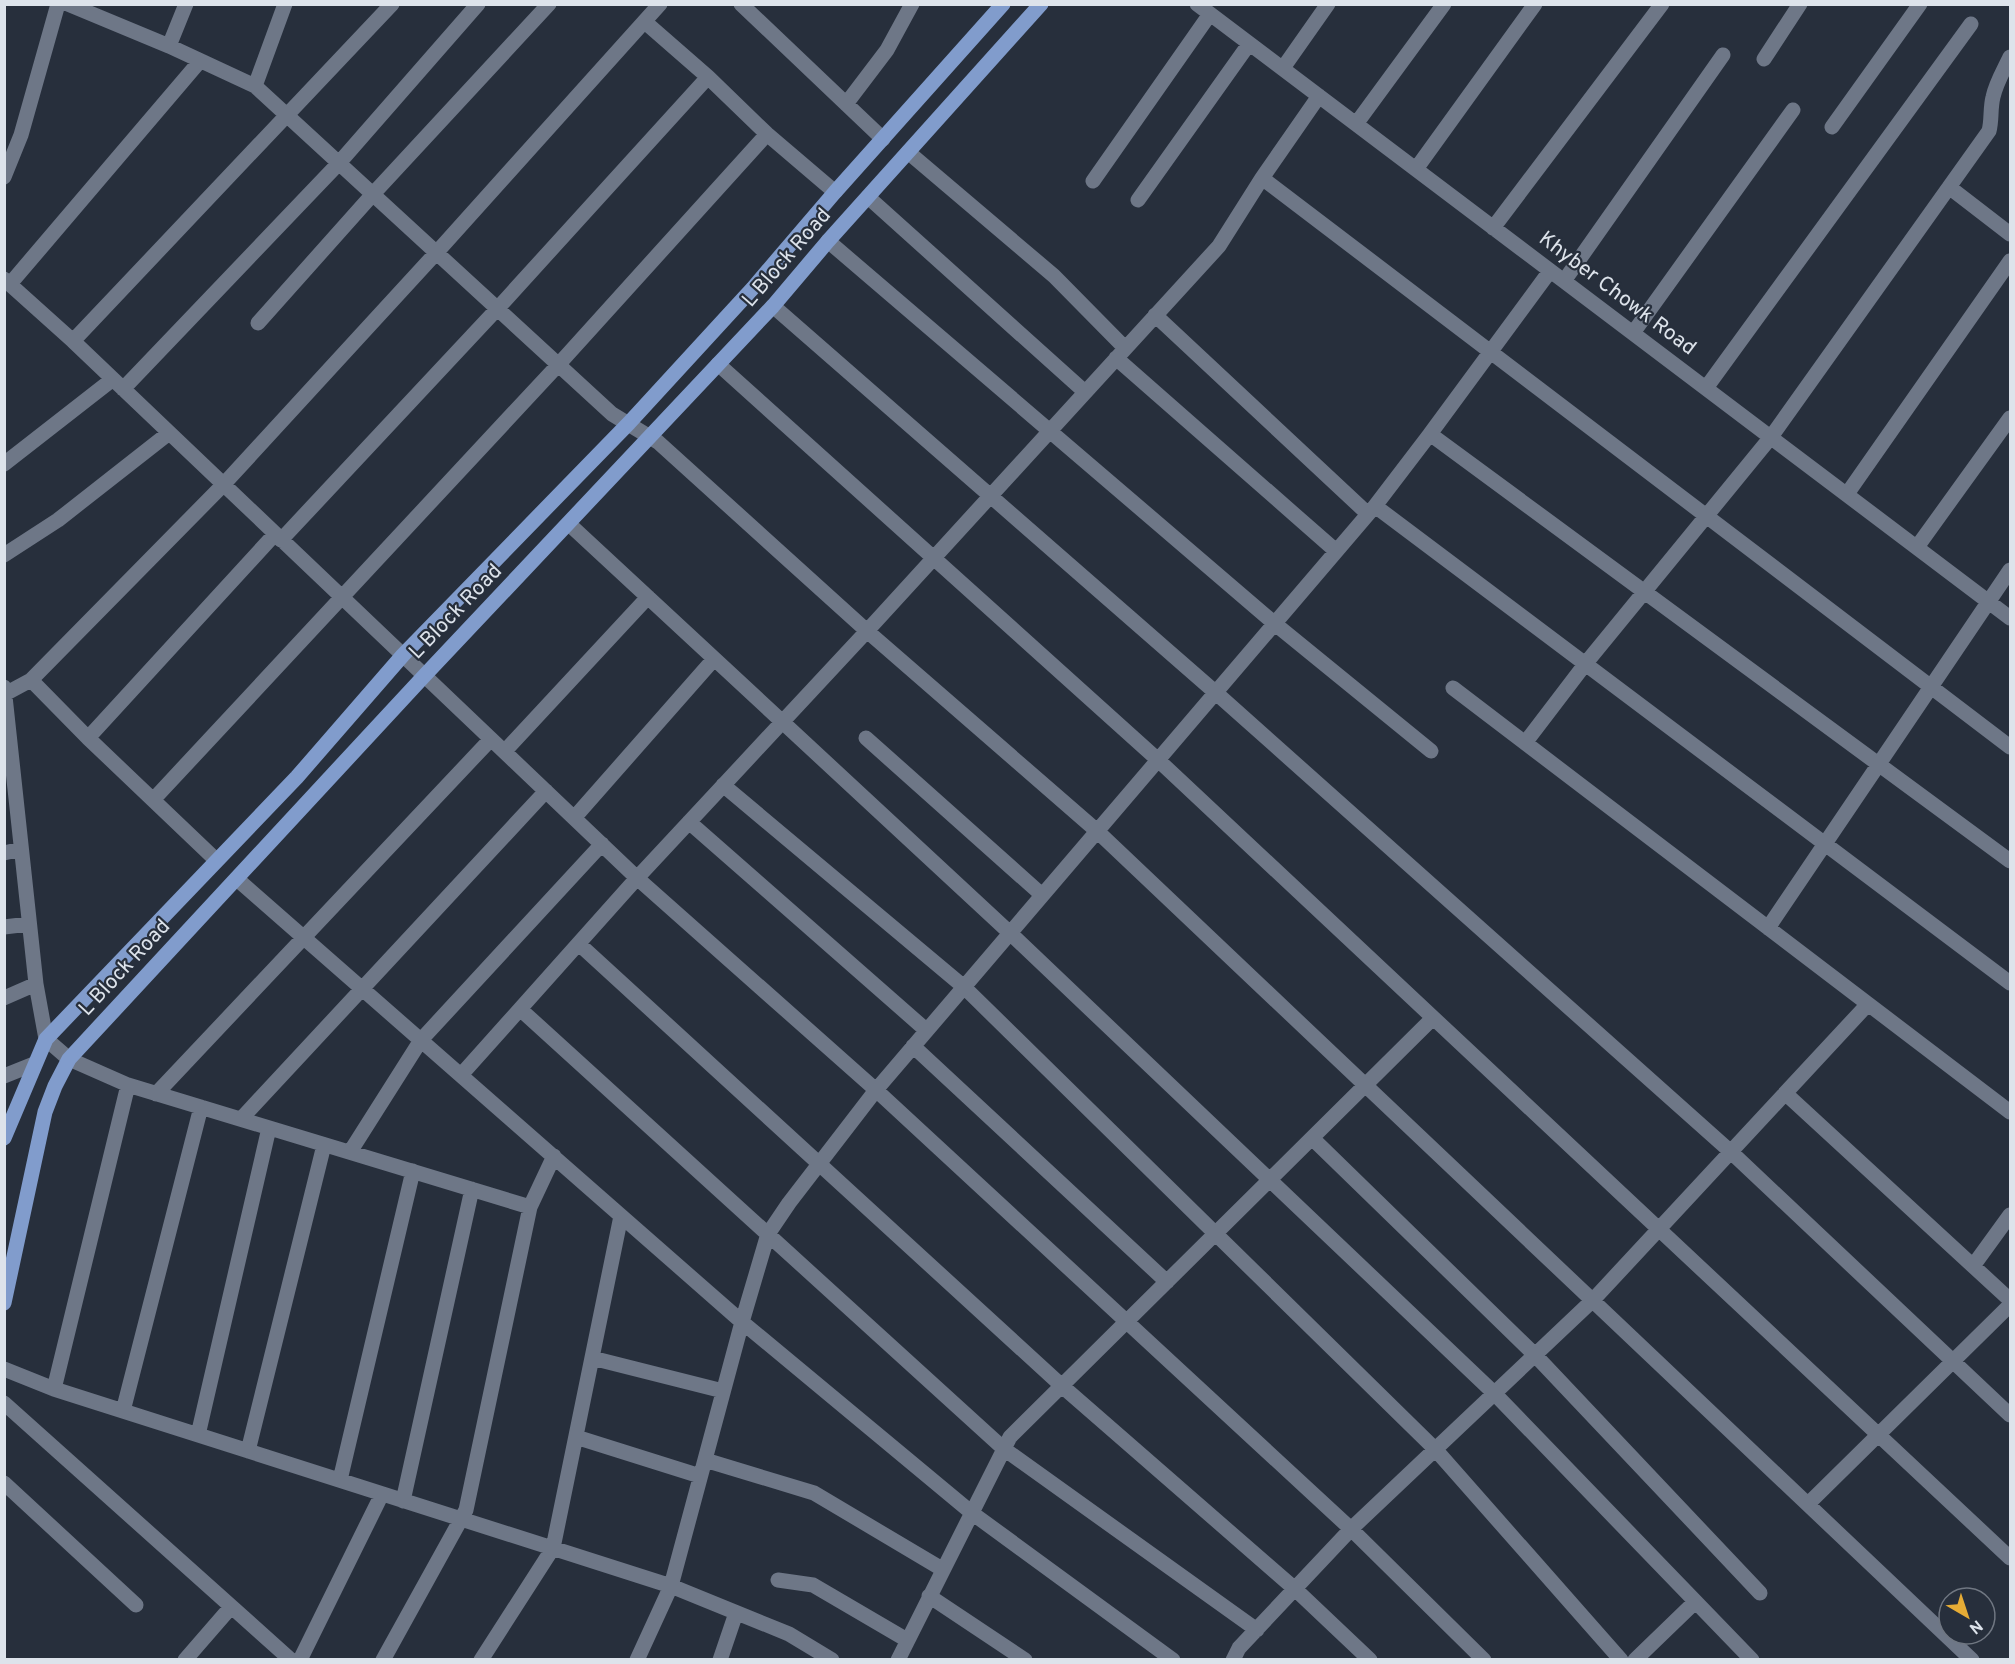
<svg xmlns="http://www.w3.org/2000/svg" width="2015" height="1664" font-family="Overpass,sans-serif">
<rect width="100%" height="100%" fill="#272f3c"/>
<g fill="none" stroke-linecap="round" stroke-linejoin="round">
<path stroke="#6e7787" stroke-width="15" d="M68,4L169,46L255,86L612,414L658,442L867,631L1097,831L1972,1660
M741,4L883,139
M1197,4L2010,618
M645,22L708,77L767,134L835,192
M169,46L186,4
M1764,59L1800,4
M1283,68L1328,4
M255,86L285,4
M846,104L887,50L912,4
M1356,124L1444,4
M1832,127L1920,4
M908,152L1054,276L1125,348
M1416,169L1535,4
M4,177L21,135L58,4
M1262,178L2010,747
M1093,181L1210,14
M1949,187L2010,234
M868,197L1085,392
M1138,200L1249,44
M1493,228L1662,4
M828,241L1274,623L1431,751
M4,279L73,341L637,878L876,1090L1351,1529L1484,1660
M1564,281L1723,55
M10,284L200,61
M773,306L1215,692L1731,1152L2010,1415
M1155,315L1368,514
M258,323L373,194L549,4
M1633,333L1793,110
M73,341L392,4
M1116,358L1336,551
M718,364L1157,759L2010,1558
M1706,388L1971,24
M123,389L339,163L478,4
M1430,434L1550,271
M4,464L113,379
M1847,494L2010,261
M1375,506L2010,983
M569,524L1010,933L1494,1393L1752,1660
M281,540L498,308L708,77
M1917,547L2010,418
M4,555L58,520L169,433
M31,680L88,738
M4,687L36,984L46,1039L69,1059L128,1085L530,1207
M1453,688L2010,1112
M5,694L31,680L223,485L437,252L660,4
M866,738L1042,895
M1525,743L1586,663L1771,437L1989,131C1992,120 1990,109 1993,97C1996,83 2004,70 2010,57
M505,751L648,597
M723,785L964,987L1435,1449L1621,1660
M153,800L559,364L767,134
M574,818L714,659
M689,822L926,1030
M4,853L21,849
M216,860L88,738L275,534
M237,879L742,1322L972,1513L1173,1660
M4,927L29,924
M1768,928L2010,570
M579,944L1062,1386L1295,1589L1370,1660
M4,998L36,984
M520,1009L1004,1449L1257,1630
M913,1046L1167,1282
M461,1075L637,878L867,631L1219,246L1262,178L1319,96
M4,1076L34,1064
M1785,1093L2010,1300
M156,1094L491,739
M241,1119L546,791
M1312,1138L1535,1355L1760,1593
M350,1152L421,1040L602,844
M1973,1266L2010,1215
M592,1358L723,1391
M4,1369L54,1389L671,1586L789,1634L832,1660
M54,1389L128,1085
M4,1403L291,1660
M123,1411L201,1107
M198,1435L269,1128
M576,1437L700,1476
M248,1451L324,1145
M705,1460L814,1493L942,1569
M340,1480L413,1171
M4,1483L136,1605
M403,1501L472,1189
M1808,1504L2010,1305
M778,1580L813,1585L907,1640
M929,1596L1025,1660
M185,1660L231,1607
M300,1660L382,1494
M383,1660L466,1510L530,1207L554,1156
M481,1660L553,1548L621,1216
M637,1660L671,1586L742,1322L768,1234L789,1203L876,1090L1375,506L1430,434L2010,861
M720,1660L736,1613
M898,1660L1010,1437L1433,1018
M1233,1660L1239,1648L1351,1529L1593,1300L1868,1004
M1635,1660L1695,1602"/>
<path stroke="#819ccc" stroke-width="15" d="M4,1138L46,1039L297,777L403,655L629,423L753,288L835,192L1003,4
M4,1303L45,1112L55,1086L69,1059L425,675L773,306L828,241L1041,4"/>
</g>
<g text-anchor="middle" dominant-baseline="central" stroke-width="4.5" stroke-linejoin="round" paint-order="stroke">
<g font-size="21" fill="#dde3eb" stroke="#272f3c">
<text transform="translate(787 258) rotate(-49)">L Block Road</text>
<text transform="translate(1617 294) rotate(37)">Khyber Chowk Road</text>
<text transform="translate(456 612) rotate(-46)">L Block Road</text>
<text transform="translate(125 968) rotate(-47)">L Block Road</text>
</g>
</g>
<rect width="2015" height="1664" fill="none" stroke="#dde3eb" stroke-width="12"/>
<g transform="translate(1967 1616) rotate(141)"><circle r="28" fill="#272f3c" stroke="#707782" stroke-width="1.5"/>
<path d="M0-4.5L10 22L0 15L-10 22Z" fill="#e6ac36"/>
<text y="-9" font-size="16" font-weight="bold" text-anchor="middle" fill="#dde3eb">N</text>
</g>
</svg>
